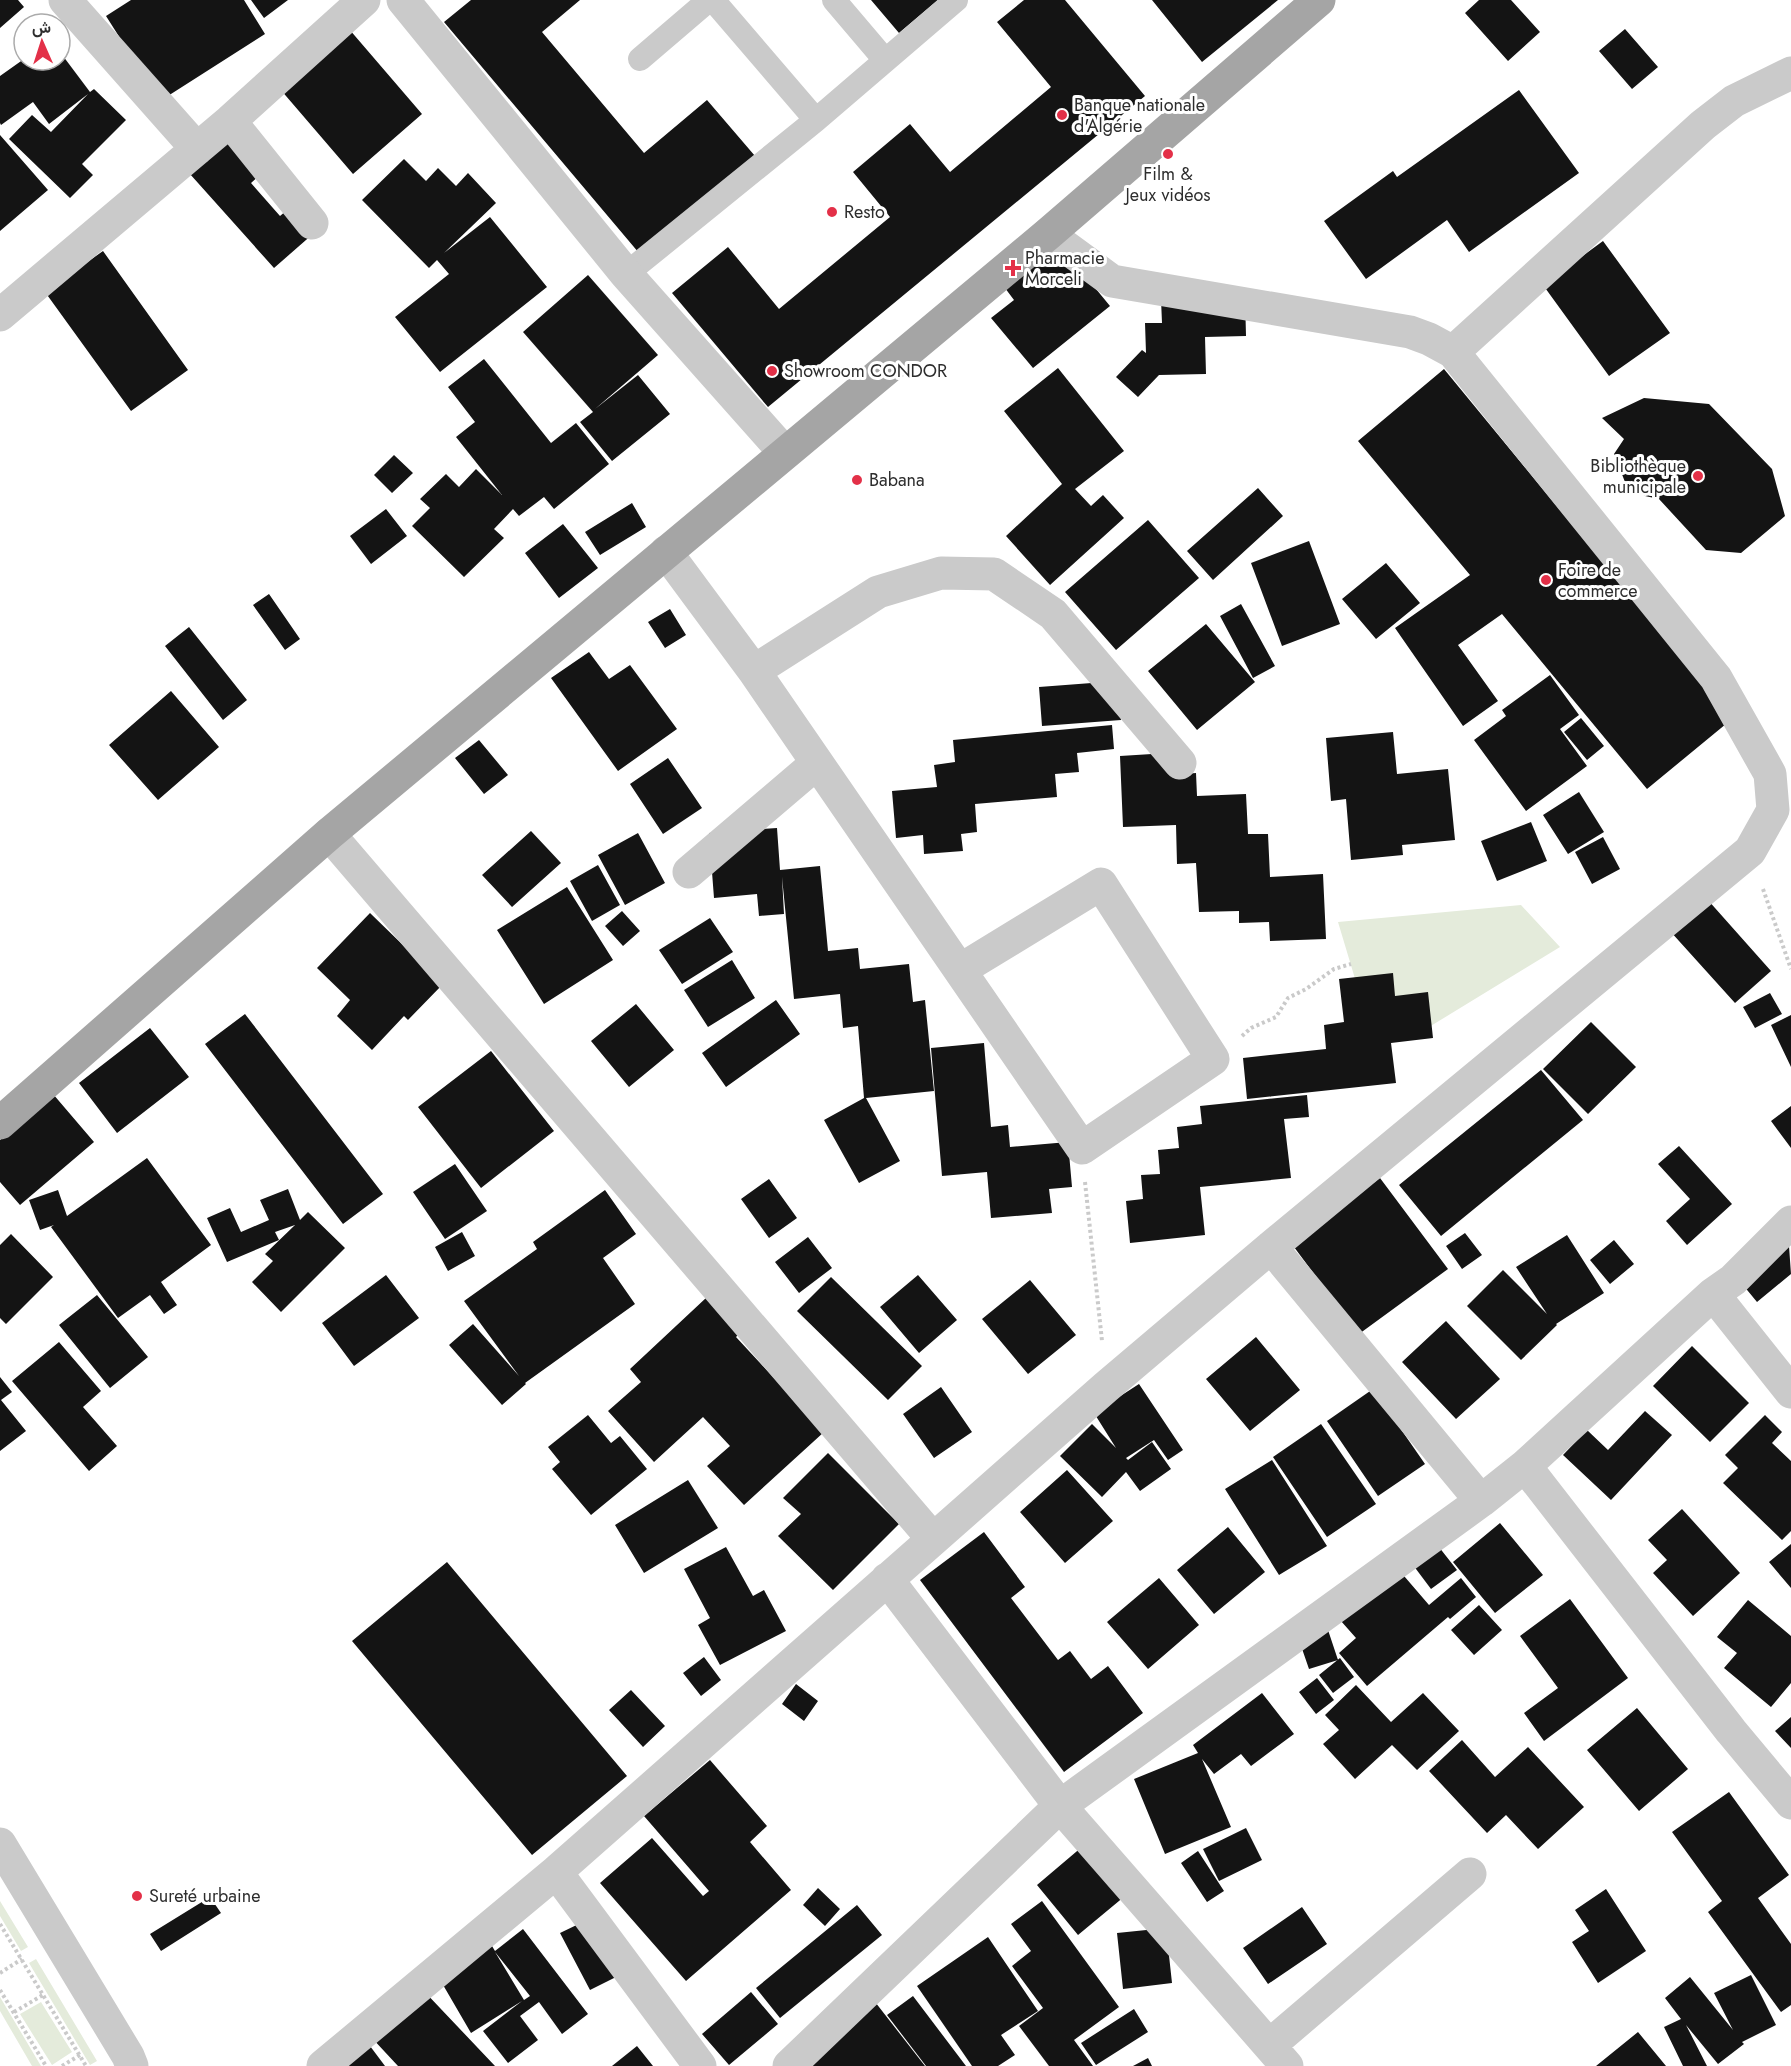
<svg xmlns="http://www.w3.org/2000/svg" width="1791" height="2066" font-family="Jost,Vazirmatn,sans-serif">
<rect width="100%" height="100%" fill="#fff"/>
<path fill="#e4ebdb" d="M1521,905L1560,947L1416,1035L1356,982L1338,922Z
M0,1901L28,1947L21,1951L0,1916Z
M36,1959L97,2061L90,2065L29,1963Z
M0,1997L41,2066H32L0,2011Z
M41,2002L72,2052L52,2065L20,2014Z"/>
<path fill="#141414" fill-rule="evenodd" d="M0,0H18L24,7L0,28Z
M131,0H244L265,34L160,101L106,16Z
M251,0H288L264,18Z
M471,0H580L542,32L644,153L707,100L755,156L639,253L444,22Z
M871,0H938L899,33Z
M1024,0H1065L1145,96L768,407L672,293L728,247L779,309L890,217L853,172L910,124L950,172L1051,87L997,22Z
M1152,0H1278L1202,62Z
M1479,0H1511L1540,32L1508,61L1465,13Z
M349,29L422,114L353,174L280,89Z
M1625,29L1658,67L1632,89L1599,51Z
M60,52L90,92L94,89L126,120L82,164L93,175L70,198L9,139L32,115L51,132L88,94L49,124L33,102L1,125L0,123V76L24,59L60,60Z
M1519,90L1579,173L1469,252L1447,220L1366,279L1324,221L1393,171L1397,177Z
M229,122L269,167L251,183L280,216L299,200L322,226L274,268L181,164Z
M0,135L48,190L0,231Z
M404,159L426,181L438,168L456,186L468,173L496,203L444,253L490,217L547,287L440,372L395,317L449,274L437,260L429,268L362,200Z
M1603,241L1670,333L1609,376L1543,285Z
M1059,244L1110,306L1033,368L991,318L1014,300L1005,288Z
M103,251L188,370L131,411L45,292Z
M588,275L658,355L595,409L638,375L670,414L612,461L580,422L593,412L523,332Z
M1245,297L1246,336L1205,337L1206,374L1159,375L1138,397L1116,377L1142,350L1146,353L1145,323H1162L1161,299Z
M484,359L551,443L576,423L609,464L554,509L544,497L519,516L513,509L494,529L504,538L464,577L412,526L430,508L420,499L446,474L459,487L476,469L502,495L456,437L475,422L448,387Z
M1058,368L1124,451L1075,489L1091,506L1103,495L1124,518L1050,585L1006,536L1062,484L1004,411Z
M1444,369L1732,719L1647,789L1502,614L1458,645L1498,701L1463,726L1395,628L1470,575L1358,441Z
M1644,398L1709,404L1772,469L1785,516L1741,553L1706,550L1659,499L1645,496L1625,482L1614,454L1624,439L1602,418Z
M394,455L413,473L392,493L374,475Z
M1258,488L1283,516L1213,580L1187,551Z
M632,503L646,527L600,555L585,532Z
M386,509L407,536L371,564L350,536Z
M1148,520L1199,578L1116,650L1065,592Z
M563,524L598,568L559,598L525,553Z
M1309,541L1340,624L1282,646L1251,563Z
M1386,563L1420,603L1376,639L1342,599Z
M269,594L300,639L285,650L253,605Z
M1241,604L1275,666L1253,678L1220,616Z
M670,609L686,635L665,648L648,622Z
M1206,624L1255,682L1197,730L1148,671Z
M189,627L247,700L223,720L165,646Z
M589,652L609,679L630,665L677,729L618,771L551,678Z
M1550,675L1579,715L1560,729L1587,766L1526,811L1474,740L1506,716L1502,710Z
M1118,681L1121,720L1042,726L1039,687Z
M171,691L219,747L158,800L109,745Z
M1581,718L1604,746L1587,760L1564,732Z
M1112,725L1114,749L1077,753L1079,772L1055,774L1057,797L975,804L977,832L961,834L963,851L924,854L923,835L896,838L892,791L937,787L934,765L955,762L953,740Z
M1393,732L1397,774L1448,769L1455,840L1402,845L1403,855L1351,860L1346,799L1331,801L1326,738Z
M479,740L508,775L484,794L455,758Z
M1168,753L1170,775L1196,773L1197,796L1246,794L1248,834H1268L1270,877L1323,874L1326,939L1270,941L1269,922L1239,923V911L1199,912L1196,863L1177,864L1176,825L1123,827L1120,756Z
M668,758L702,808L663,834L630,784Z
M1579,792L1604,832L1568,854L1543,815Z
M1531,822L1547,861L1497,881L1481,841Z
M777,828L780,870L820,866L828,951L858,948L860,969L909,964L913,1002L925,1000L934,1091L866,1098L900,1161L859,1183L824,1120L864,1098L858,1026L843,1028L840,994L794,999L782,877L784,914L759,916L757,894L714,898L709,833Z
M531,831L561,863L512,907L482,875Z
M638,833L665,883L625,905L598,855Z
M1603,837L1620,869L1592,884L1575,852Z
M598,865L620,905L592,921L570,881Z
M567,887L613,960L544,1004L497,930Z
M1707,899L1771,971L1735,1003L1670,931Z
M622,911L640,931L623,946L605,926Z
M370,913L443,984L408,1020L404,1016L372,1050L337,1016L350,1000L317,968Z
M710,918L733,952L682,984L659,950Z
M732,960L755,998L708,1027L684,990Z
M1393,973L1395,996L1428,992L1433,1038L1391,1043L1396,1083L1247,1099L1243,1058L1326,1049L1324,1025L1344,1022L1339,979Z
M1770,993L1782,1014L1755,1028L1743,1007Z
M776,1000L800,1034L726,1087L702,1053Z
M636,1004L674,1050L629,1087L591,1041Z
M245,1014L383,1194L343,1224L205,1044Z
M1791,1015V1067L1771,1025Z
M1591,1022L1636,1067L1588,1114L1543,1069Z
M150,1028L189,1077L117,1133L79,1083Z
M984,1043L991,1127L1008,1125L1010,1147L1068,1142L1072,1187L1049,1189L1052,1213L991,1218L987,1172L942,1176L931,1048Z
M491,1051L554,1131L481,1188L418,1107Z
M1541,1070L1583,1120L1441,1236L1399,1185Z
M53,1094L94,1142L20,1205L0,1182V1140Z
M1307,1095L1309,1117L1284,1119L1291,1178L1200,1187L1205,1235L1130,1243L1126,1201L1143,1199L1141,1175L1160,1174L1158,1150L1179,1148L1177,1127L1202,1124L1200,1106Z
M1791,1106V1148L1771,1121Z
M1679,1146L1732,1204L1687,1245L1666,1221L1690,1199L1658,1164Z
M147,1158L211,1245L161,1282L177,1305L164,1314L150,1295L118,1318L51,1227L54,1225L40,1230L29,1200L58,1190L67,1216Z
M455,1164L487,1211L445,1239L413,1192Z
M1380,1178L1448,1269L1359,1334L1291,1243Z
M769,1179L797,1218L769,1238L741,1199Z
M288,1189L300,1220L308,1212L345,1248L281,1312L252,1282L273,1261L265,1254L295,1225L275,1232L279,1240L227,1262L207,1218L230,1208L241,1232L269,1220L260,1200Z
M605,1190L636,1234L603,1258L635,1304L525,1383L526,1384L502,1405L449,1345L473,1324L519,1376L464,1301L537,1249L533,1242Z
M462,1232L475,1256L448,1271L435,1247Z
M1465,1233L1482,1255L1462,1269L1446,1246Z
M11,1234L53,1277L6,1324L0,1318V1245Z
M1567,1235L1604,1293L1556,1324L1557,1325L1521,1360L1467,1306L1503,1270L1547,1314L1516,1267Z
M808,1237L832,1268L799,1293L775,1262Z
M1614,1240L1634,1264L1610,1284L1590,1260Z
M1789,1246L1791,1274L1757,1302L1743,1285Z
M386,1275L419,1318L354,1366L322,1323Z
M918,1275L957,1320L919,1353L880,1307Z
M831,1277L922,1366L888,1400L797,1311Z
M1030,1280L1076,1335L1028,1374L982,1319Z
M97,1295L148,1357L110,1388L59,1325Z
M707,1297L740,1333L736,1337L824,1432L744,1505L707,1466L730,1446L703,1417L654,1462L608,1411L641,1382L630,1369Z
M1446,1321L1500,1379L1456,1419L1402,1362Z
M1256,1337L1300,1390L1250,1431L1206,1379Z
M59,1342L101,1391L83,1407L117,1446L89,1471L12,1381Z
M1692,1346L1749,1403L1710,1442L1653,1386Z
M0,1377L12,1392L1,1400L26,1431L0,1451Z
M1139,1384L1183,1450L1168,1460L1154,1440L1126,1458L1128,1460L1152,1442L1171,1469L1140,1491L1126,1472L1102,1497L1060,1456L1092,1424L1116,1448L1094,1413Z
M941,1387L972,1432L934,1458L903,1414Z
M1373,1389L1425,1464L1378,1496L1327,1421Z
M1645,1411L1672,1435L1611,1500L1563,1455L1587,1430L1608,1450Z
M588,1415L611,1443L620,1436L647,1469L591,1515L552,1469L560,1462L548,1447Z
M1765,1415L1782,1432L1772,1443L1791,1461V1531L1782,1540L1723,1483L1738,1468L1725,1455Z
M1321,1424L1376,1504L1327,1537L1273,1457Z
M828,1453L899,1524L833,1590L778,1536L801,1514L783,1498Z
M1272,1460L1327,1546L1279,1575L1225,1489Z
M1067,1470L1113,1521L1065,1563L1020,1512Z
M688,1480L718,1528L644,1573L615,1525Z
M1682,1509L1740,1573L1693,1616L1653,1573L1667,1560L1648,1540Z
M1500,1523L1543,1575L1495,1613L1453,1562Z
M1228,1527L1265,1572L1214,1614L1177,1570Z
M984,1532L1025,1587L1011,1598L1058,1660L1070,1651L1091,1679L1108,1666L1143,1713L1064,1772L920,1580Z
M1435,1542L1457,1570L1431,1589L1410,1561Z
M1791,1544V1588L1769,1562Z
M726,1547L753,1596L764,1590L786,1631L720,1665L698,1625L710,1618L684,1569Z
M447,1562L627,1776L532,1855L352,1641Z
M1392,1562L1429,1605L1461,1578L1476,1597L1450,1619L1448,1617L1367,1686L1339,1653L1356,1638L1333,1612Z
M1159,1578L1199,1625L1148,1669L1107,1622Z
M1570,1599L1628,1678L1544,1741L1524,1713L1558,1688L1520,1636Z
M1748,1600L1791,1636V1683L1771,1707L1724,1668L1737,1653L1717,1637Z
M1479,1605L1502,1630L1474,1655L1451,1630Z
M1328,1630L1338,1660L1309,1669L1299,1640Z
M704,1657L721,1680L701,1696L683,1673Z
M1340,1658L1354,1677L1333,1693L1319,1675Z
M1317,1678L1334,1700L1316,1714L1299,1692Z
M796,1684L818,1701L804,1721L782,1704Z
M1356,1685L1391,1722L1423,1693L1459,1731L1417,1770L1392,1745L1355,1779L1323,1744L1339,1730L1325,1715Z
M631,1690L665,1726L643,1747L609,1710Z
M1262,1693L1294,1734L1251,1766L1241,1754L1214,1774L1202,1759L1231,1827L1165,1854L1134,1779L1198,1753L1193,1745Z
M1637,1708L1688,1769L1639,1811L1587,1750Z
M1791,1717V1748L1775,1731Z
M1462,1740L1495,1777L1528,1747L1584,1807L1538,1849L1506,1815L1487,1833L1429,1771Z
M710,1760L767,1826L750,1842L791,1890L686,1981L600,1883L652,1838L703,1896L709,1891L644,1816Z
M1729,1792L1789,1875L1758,1898L1791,1944V2005L1781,2012L1708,1912L1722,1901L1672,1832Z
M1246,1828L1262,1860L1219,1881L1203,1849Z
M1083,1846L1125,1896L1078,1935L1037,1885Z
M1198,1851L1224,1891L1207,1902L1181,1863Z
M818,1888L840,1909L825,1926L803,1905Z
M1606,1889L1646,1951L1598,1983L1572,1942L1589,1931L1575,1910Z
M210,1897L221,1913L161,1951L150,1934Z
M1042,1901L1119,2007L1074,2040L1093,2066H1049L1019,2026L1043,2008L1012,1966L1031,1951L1011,1924Z
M857,1905L882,1935L780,2018L756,1988Z
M1302,1907L1327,1944L1268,1984L1243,1948Z
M587,1920L616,1977L590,1990L560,1933Z
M1166,1928L1172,1983L1123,1989L1117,1933Z
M523,1929L588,2014L562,2034L539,2002L520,2016L538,2040L508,2063L483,2031L522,2001L471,2033L439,1978L492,1946L495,1951ZM495,1952L530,1996L524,2000Z
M988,1937L1038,2011L1001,2035L1015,2055L998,2066H972L917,1986Z
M1751,1975L1776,2025L1742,2042L1744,2044L1718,2064L1686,2025L1707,2066H1683L1664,2027L1681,2019L1665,1998L1690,1977L1733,2030L1714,1993Z
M422,1989L495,2066H398L371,2037Z
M751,1992L778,2024L729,2065L702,2034Z
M913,1996L966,2066H926L887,2015Z
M872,1998L925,2066H789Z
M1134,2009L1148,2032L1096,2065L1081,2043Z
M1638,2032L1666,2066H1596Z
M370,2046L385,2066H349L347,2064Z
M637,2046L653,2066H612Z
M1148,2058L1152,2066H1133Z"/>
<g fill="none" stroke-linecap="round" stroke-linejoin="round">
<path stroke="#cacaca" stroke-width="4" stroke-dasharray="3 3" stroke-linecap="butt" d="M1763,889L1791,969
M1242,1036L1251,1028L1276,1017L1288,998L1306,989L1334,969L1351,964
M1085,1182L1102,1341
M0,1924L86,2066
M0,1973L22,1959
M0,1990L46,2066
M14,2012L43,1995
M62,2066L80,2055"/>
<path stroke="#cacaca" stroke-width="24" d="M713,0L816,120
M834,0L885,60
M640,59L709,0
M626,274L816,120L956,0"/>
<path stroke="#cacaca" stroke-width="33" d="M65,0L197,149
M403,0L626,274L785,453
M230,121L312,223
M0,315L230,121L364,0
M1453,352L1703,125L1734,101L1791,73
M666,552L754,671L1082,1148L1213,1059L1101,884L960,970
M754,671L878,592L941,573L994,574L1053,614L1180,763
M329,834L933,1539
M689,872L817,763
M1271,1247L1481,1501
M1713,1294L1791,1392
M1525,1466L1731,1731L1791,1803
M887,1579L1060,1806L1287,2066
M0,1844L128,2056L132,2066
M556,1872L700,2066
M1270,2045L1470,1874
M323,2066L556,1872L1106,1387L1271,1247L1750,851L1773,810L1770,774L1716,678L1453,352L1429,339L1410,332L1112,281L1048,234
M789,2066L1060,1806L1481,1501L1525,1466L1713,1294L1733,1280L1791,1222"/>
<path stroke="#a5a5a5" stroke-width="33" d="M0,1123L329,834L1048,234L1319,0"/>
</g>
<g fill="#e33048" stroke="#fff" stroke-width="2">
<circle cx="1062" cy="115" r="6"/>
<circle cx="1168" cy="154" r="6"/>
<circle cx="832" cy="212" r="6"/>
<path d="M1010 259h6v6h6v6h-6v6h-6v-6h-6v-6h6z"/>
<circle cx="772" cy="371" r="6"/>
<circle cx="1698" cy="476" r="6"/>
<circle cx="857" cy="480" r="6"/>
<circle cx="1546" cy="580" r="6"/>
<circle cx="137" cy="1896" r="6"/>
</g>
<g text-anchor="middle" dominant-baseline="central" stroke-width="6" stroke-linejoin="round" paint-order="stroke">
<g font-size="18" fill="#2d2d2d" stroke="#fff" text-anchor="start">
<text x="1074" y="105">Banque nationale<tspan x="1074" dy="21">d'Algérie</tspan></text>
<text x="1168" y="174" text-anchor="middle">Film &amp;<tspan x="1168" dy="21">Jeux vidéos</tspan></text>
<text x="844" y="212">Resto</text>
<text x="1025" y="258">Pharmacie<tspan x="1025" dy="21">Morceli</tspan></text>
<text x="784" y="371">Showroom CONDOR</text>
<text x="1686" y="466" text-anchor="end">Bibliothèque<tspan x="1686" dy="21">municipale</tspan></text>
<text x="869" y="480">Babana</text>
<text x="1558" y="570">Foire de<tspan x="1558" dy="21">commerce</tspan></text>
<text x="149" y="1896">Sureté urbaine</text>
</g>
</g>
<g transform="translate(42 42) rotate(357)"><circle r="28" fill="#ffffff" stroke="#ababab" stroke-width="1.5"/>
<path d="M0-4.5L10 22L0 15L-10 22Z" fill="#e33048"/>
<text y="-9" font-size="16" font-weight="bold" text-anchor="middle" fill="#2d2d2d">ش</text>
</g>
</svg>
